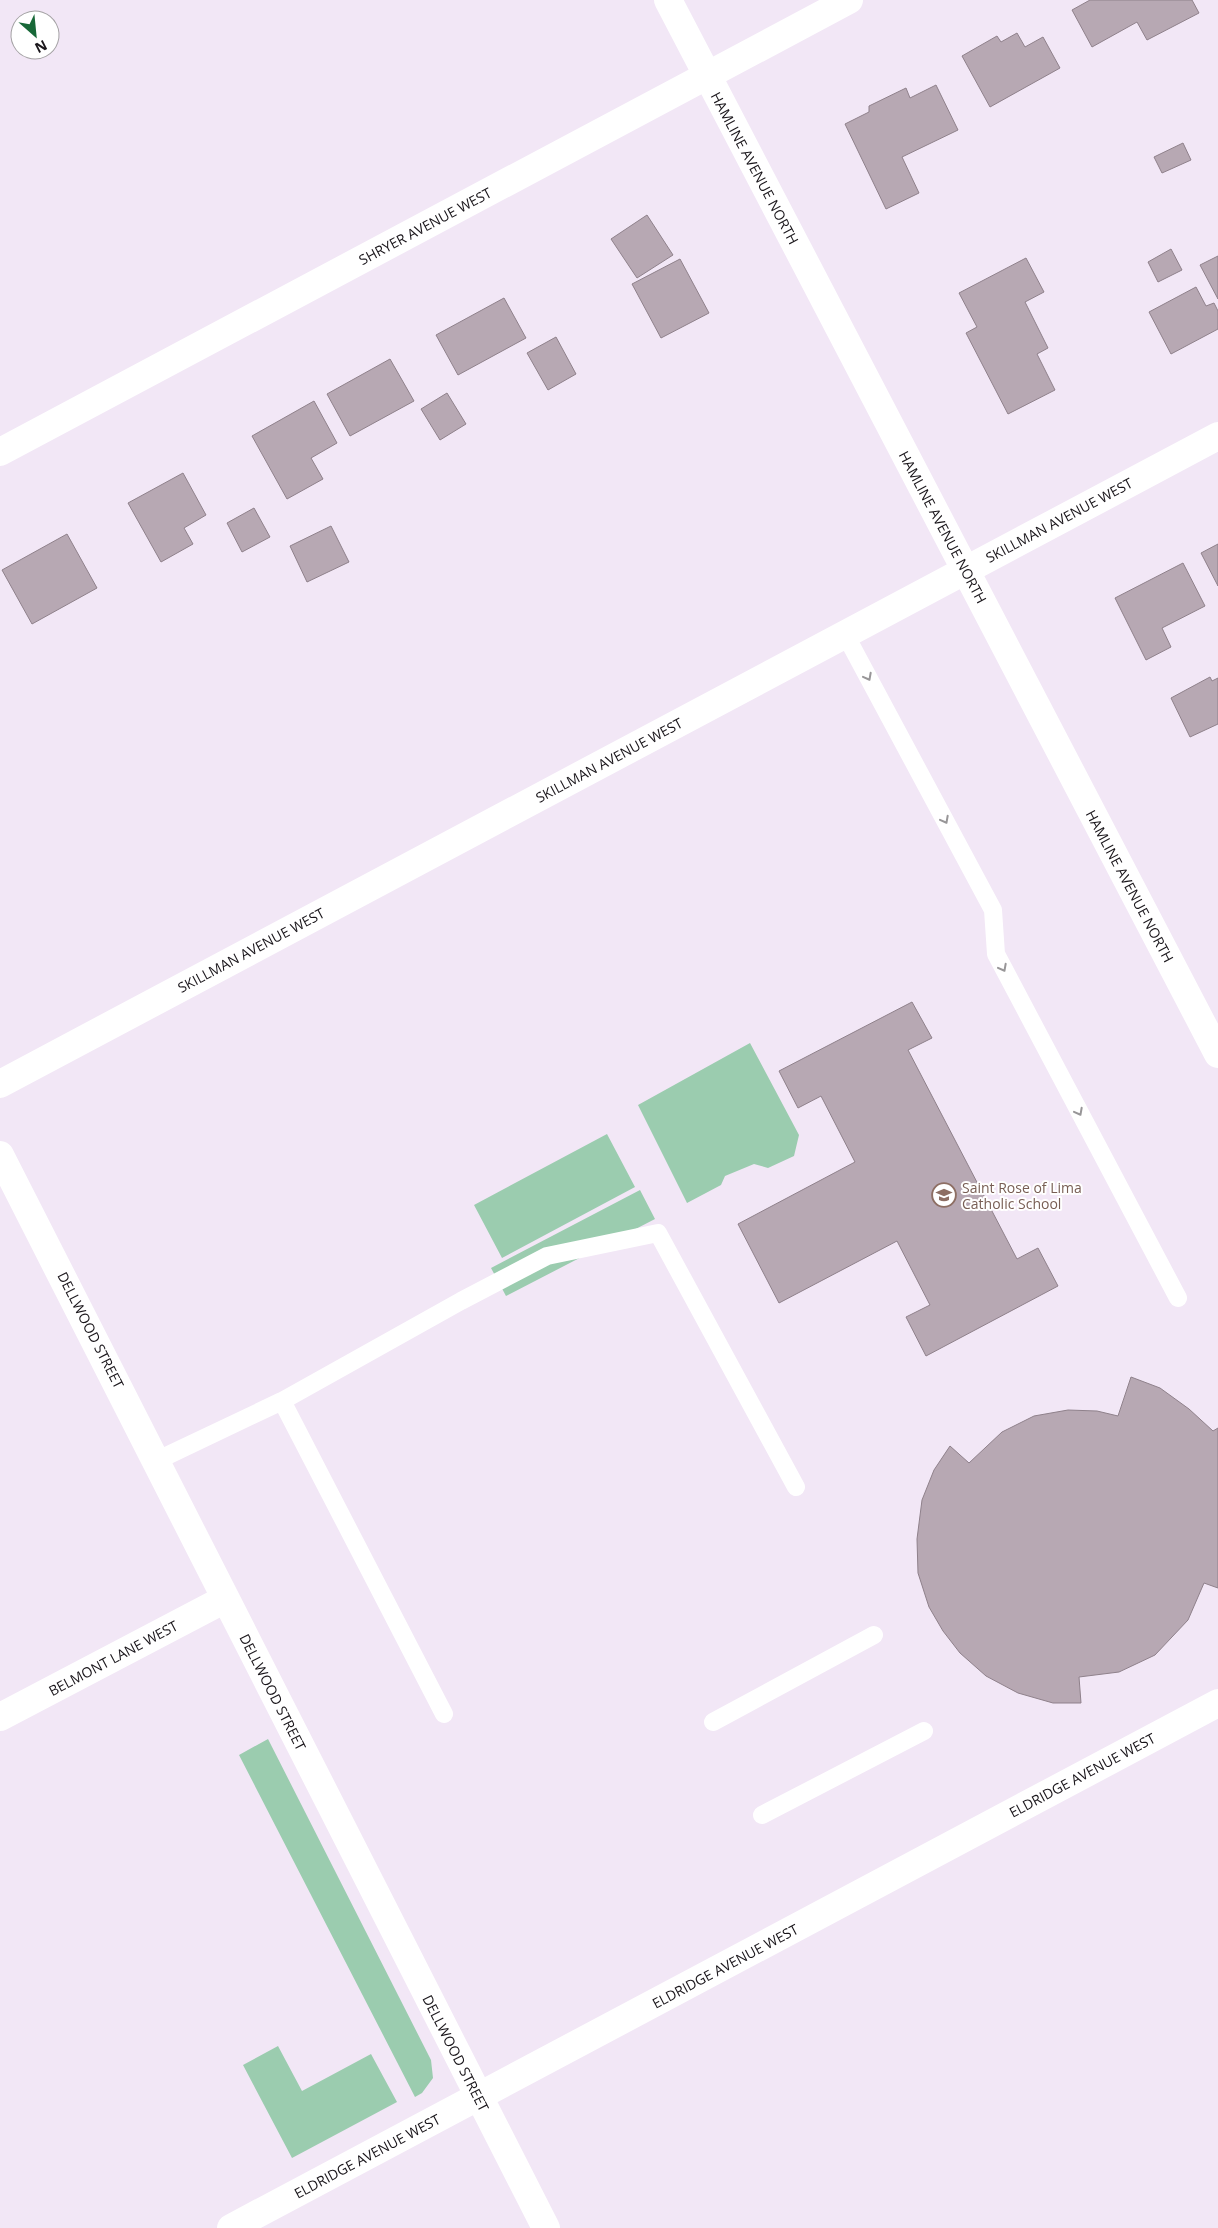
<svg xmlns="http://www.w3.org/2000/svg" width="1218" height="2228" font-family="'Open Sans',sans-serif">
<rect width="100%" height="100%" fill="#f2e7f6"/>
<path fill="#9bccaf" d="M750,1043L799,1135L794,1156L768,1168L754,1164L725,1176L721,1185L687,1203L638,1105Z
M607,1134L635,1187L502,1258L474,1205Z
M640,1190L655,1219L506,1296L491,1268Z
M268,1739L431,2060L433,2078L422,2093L415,2097L239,1755Z
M278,2046L302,2091L371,2054L397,2102L292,2158L243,2065Z"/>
<path fill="#b7a8b3" stroke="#8f818b" d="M1090,0H1192L1199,13L1147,40L1137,22L1092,47L1072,10Z
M1017,33L1025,47L1043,37L1060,68L990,107L962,56L997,36L1001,42Z
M936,85L958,130L902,157L919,193L886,209L845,124L869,112V106L906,88L910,98Z
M1183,143L1191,160L1162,173L1154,157Z
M647,215L673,255L637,278L611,239Z
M1171,249L1182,270L1158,282L1148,262Z
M1218,256V299L1200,265Z
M1026,258L1044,292L1025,302L1048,348L1037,354L1055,390L1008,414L966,333L977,327L959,293Z
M680,259L709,313L661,338L632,284Z
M1196,287L1206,306L1214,303L1218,311V329L1171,354L1149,312Z
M504,298L526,338L458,375L436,335Z
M556,337L576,374L548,390L527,353Z
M390,359L414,401L350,436L327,394Z
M447,393L466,424L440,440L421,409Z
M314,401L337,443L311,458L323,479L287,499L252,436Z
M183,473L206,515L184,528L193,544L161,562L128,503Z
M254,508L270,537L242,552L227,523Z
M331,526L349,562L307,582L290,546Z
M67,534L97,588L32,624L2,570Z
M1218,544V586L1201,553Z
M1183,563L1205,606L1162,628L1171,647L1146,660L1115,598Z
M1210,677L1212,681L1218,678V724L1190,737L1171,698Z
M912,1002L932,1038L908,1050L1017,1259L1038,1248L1058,1286L926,1356L906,1317L930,1305L897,1241L779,1303L738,1224L855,1162L821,1096L798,1108L779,1071Z
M1131,1377L1160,1388L1189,1409L1213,1431L1218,1428V1588L1204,1583L1188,1620L1155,1655L1119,1672L1079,1677L1081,1703H1053L1018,1693L986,1676L960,1653L943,1631L929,1607L918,1573L917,1539L922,1500L934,1470L950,1446L969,1463L1002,1432L1034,1416L1068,1410L1097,1411L1118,1416Z"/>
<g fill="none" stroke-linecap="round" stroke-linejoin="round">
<path stroke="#fff" stroke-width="18" d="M845,634L993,910L996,954L1178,1298
M282,1401L444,1714
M158,1460L282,1401L461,1301L547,1256L658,1233L796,1487
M713,1722L874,1635
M762,1815L924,1731"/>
<path stroke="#fff" stroke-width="28" d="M0,452L849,0
M0,1084L1218,436
M0,1155C185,1512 363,1871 546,2228
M0,1717L225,1599
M231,2228L1218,1703"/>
<path stroke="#fff" stroke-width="28" d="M668,0L1218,1054"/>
</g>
<defs><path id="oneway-chevron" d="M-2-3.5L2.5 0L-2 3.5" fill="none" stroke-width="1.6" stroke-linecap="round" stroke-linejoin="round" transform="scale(1.25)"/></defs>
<g stroke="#989698">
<use href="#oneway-chevron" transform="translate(868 677) rotate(62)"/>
<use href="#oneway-chevron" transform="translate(945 820) rotate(62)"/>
<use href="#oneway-chevron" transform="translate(1003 968) rotate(62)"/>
<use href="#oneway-chevron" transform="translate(1079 1112) rotate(62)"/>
</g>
<defs>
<g id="school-ring" transform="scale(1.25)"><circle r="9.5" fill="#fff" stroke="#8d6e63" stroke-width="1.5"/><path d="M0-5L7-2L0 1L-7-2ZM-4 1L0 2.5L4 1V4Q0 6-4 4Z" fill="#8d6e63"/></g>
</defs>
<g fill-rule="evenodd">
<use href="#school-ring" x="944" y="1195"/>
</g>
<g text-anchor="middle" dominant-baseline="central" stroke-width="4" stroke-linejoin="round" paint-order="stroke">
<g font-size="14" fill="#19151a" stroke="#fff">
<text transform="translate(755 168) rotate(62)">HAMLINE AVENUE NORTH</text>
<text transform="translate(425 226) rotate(-28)">SHRYER AVENUE WEST</text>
<text transform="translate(1059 520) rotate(-28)">SKILLMAN AVENUE WEST</text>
<text transform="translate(943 527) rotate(62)">HAMLINE AVENUE NORTH</text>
<text transform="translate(609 760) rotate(-28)">SKILLMAN AVENUE WEST</text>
<text transform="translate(1130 886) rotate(62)">HAMLINE AVENUE NORTH</text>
<text transform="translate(251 950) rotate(-28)">SKILLMAN AVENUE WEST</text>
<text transform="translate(91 1330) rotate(63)">DELLWOOD STREET</text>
<text transform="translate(113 1658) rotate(-28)">BELMONT LANE WEST</text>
<text transform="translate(273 1692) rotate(63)">DELLWOOD STREET</text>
<text transform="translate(1082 1775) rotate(-28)">ELDRIDGE AVENUE WEST</text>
<text transform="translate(725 1966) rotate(-28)">ELDRIDGE AVENUE WEST</text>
<text transform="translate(456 2053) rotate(63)">DELLWOOD STREET</text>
<text transform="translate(367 2156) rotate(-28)">ELDRIDGE AVENUE WEST</text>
</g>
<g font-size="14" fill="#785e54" stroke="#fff" text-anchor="start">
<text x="962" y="1187">Saint Rose of Lima<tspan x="962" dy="16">Catholic School</tspan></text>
</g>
</g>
<g transform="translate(35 35) rotate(153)"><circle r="24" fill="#ffffff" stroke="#a3a1a3"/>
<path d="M0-4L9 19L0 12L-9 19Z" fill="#186838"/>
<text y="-8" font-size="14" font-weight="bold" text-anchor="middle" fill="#19151a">N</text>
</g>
</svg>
